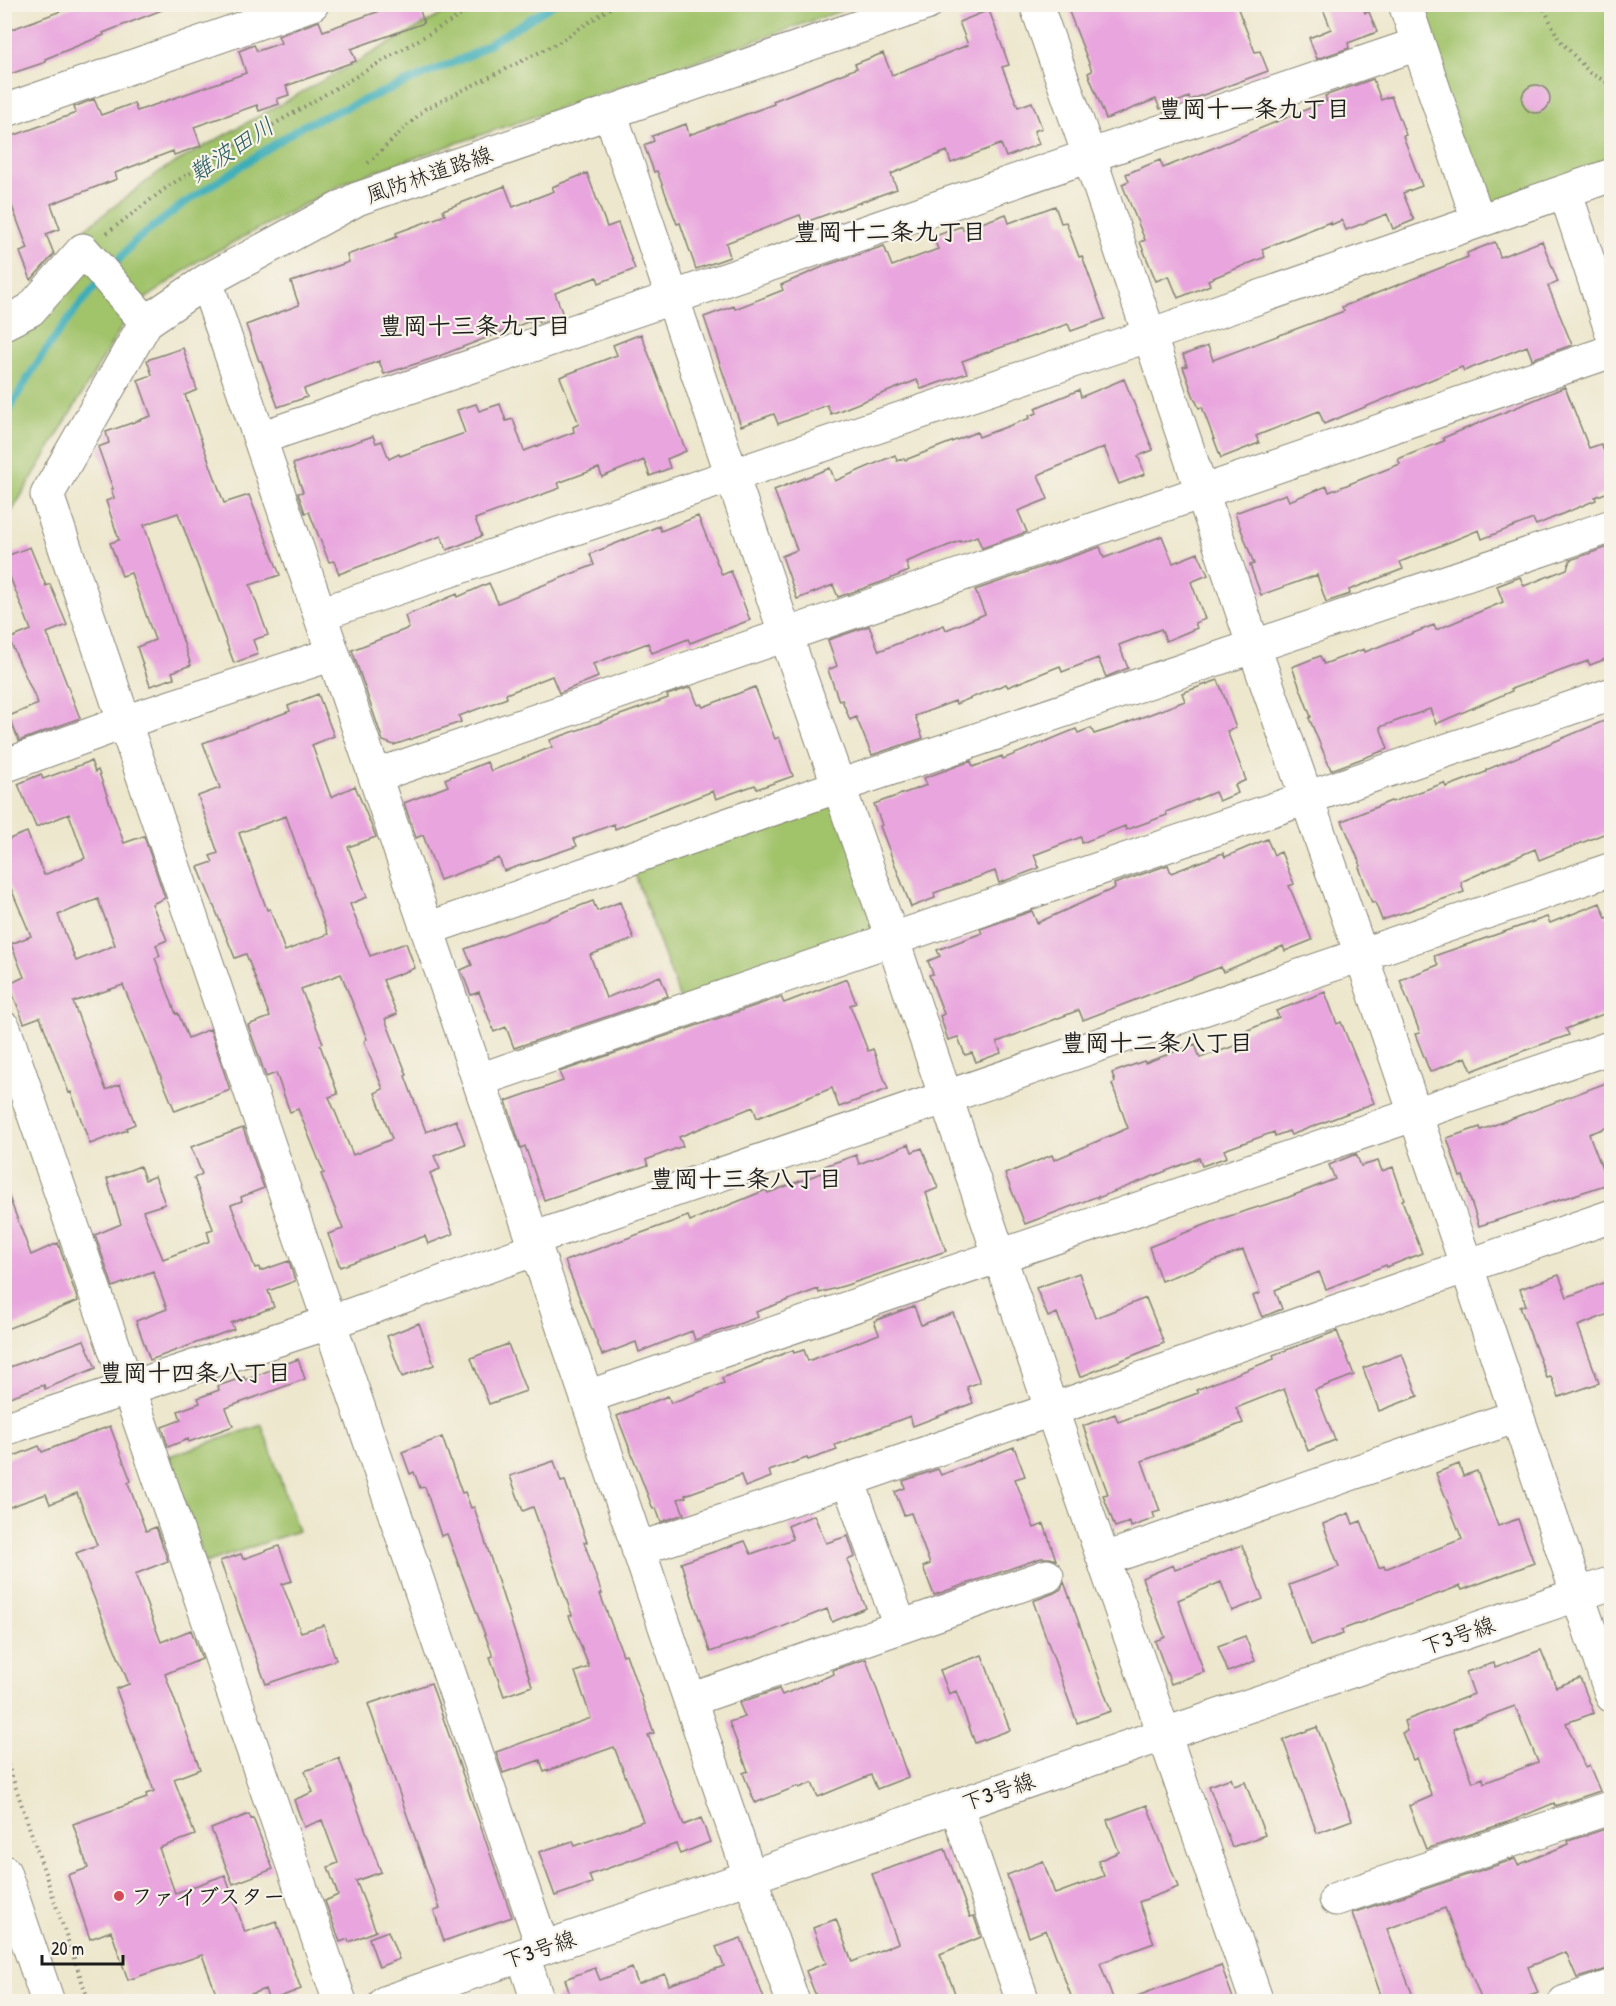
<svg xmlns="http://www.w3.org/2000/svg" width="1616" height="2006" font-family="'Patrick Hand','Klee One',sans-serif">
<rect width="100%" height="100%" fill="#f7f3e8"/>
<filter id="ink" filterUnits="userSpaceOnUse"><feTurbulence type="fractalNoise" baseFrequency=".0167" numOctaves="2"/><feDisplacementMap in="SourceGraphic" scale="12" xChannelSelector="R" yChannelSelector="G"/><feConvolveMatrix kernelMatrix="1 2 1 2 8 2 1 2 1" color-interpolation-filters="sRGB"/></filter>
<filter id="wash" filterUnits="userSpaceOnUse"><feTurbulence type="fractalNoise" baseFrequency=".008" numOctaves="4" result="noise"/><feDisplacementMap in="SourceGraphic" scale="24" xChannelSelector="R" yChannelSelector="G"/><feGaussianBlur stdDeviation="1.35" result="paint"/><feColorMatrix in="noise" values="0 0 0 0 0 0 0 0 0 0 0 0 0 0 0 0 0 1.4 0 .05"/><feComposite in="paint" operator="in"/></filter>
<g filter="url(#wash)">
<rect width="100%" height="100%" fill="#ede7cd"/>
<path fill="#a1c36b" stroke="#5e7044" stroke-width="1.5" d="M446,5H858L350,180L198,261L133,308L5,523V336L74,237L162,170L444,13Z
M1405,5H1611V175L1478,220Z
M839,786L892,938L684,1010L629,858Z
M262,1425L298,1531L205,1563L169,1456Z"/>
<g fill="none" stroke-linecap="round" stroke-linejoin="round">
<path stroke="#3daeb8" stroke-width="8" d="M110,270L135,241L183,204L302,126L471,55L554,4
M4,420C30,369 64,322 101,279"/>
</g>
<g id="blocks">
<path fill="#e9a5de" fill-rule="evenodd" d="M80,4H172V6L103,33L104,35L45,59L46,62L4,76V32Z
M374,4H418L424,23L351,49L356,61L286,86L289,95L277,99L279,104L259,111L257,105L194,127L201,146L174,155L173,151L115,173L117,179L51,204L60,229L46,234L54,254L31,280L20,252L28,249L10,201L4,203V139L76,113L74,107L94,99L101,115L134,103L137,111L246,73L239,51L254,45L257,51L281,43L278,36L319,21L323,31L377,12Z
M1066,4H1236L1255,52L1260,51L1268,71L1190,100L1189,97L1160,109L1156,99L1106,119L1088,73L1092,71Z
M1321,4H1362L1365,13L1369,12L1377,32L1348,43L1349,48L1317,59L1309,38L1331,29Z
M989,10L1009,65L1002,67L1018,107L1032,102L1042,128L1034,131L1039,144L1006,157L1001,144L951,163L947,151L891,174L897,189L803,223L800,215L726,243L730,257L696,269L680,223L677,224L657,171L654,172L644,145L654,141L652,136L686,124L689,135L774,104L773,101L857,68L855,64L883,53L892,75L968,45L959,22Z
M1373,79L1381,100L1391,96L1406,135L1403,136L1422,186L1403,193L1414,220L1393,229L1387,214L1346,230L1342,220L1331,225L1330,222L1262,249L1265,257L1208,280L1210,285L1178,298L1169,276L1156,281L1140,242L1145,240L1122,184L1129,181L1126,174L1160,160L1163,168L1213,148L1327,101L1325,96L1330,94Z
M1522 99a14 14 0 1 1 28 0a14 14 0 1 1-28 0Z
M587,173L607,227L618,223L635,269L599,283L597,277L555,293L563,315L539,323L538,318L434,358L384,374L379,361L304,389L307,397L278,407L261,361H259L246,325L299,305L291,282L349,262L347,255L397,237L396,233L445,215L443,210L505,186L513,207L554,191L552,187Z
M1055,206L1061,223L1066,222L1079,257L1082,256L1105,319L1071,331L1068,324L962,361L967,373L921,389L917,380L831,414L827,405L778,424L774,414L741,426L704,317L734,306L735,309L783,290L781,285L827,265L884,246L892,266L938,249L933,237L962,226L963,230L1006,214L1009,223Z
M1542,241L1558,282L1548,286L1572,345L1532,359L1527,346L1464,371L1462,367L1324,424L1319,411L1256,436L1259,443L1221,458L1202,407L1199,408L1193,395L1183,367L1187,366L1183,355L1208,346L1213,360L1344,311L1342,307L1468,257L1467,253L1495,242L1500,257Z
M641,334L686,451L667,459L670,468L650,476L644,460L602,477L599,468L558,483L560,488L475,519L482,536L447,550L441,536L339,574L334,561L329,562L309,512L305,513L298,493L303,492L293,464L373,436L376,443L382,441L389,459L399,454L400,456L465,433L457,410L476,404L479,411L500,404L506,421L513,419L524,451L574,432L573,427L579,424L560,377L617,355L613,345Z
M183,348L197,390L185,395L224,503L249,495L280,575L250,585L268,635L253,640L258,654L234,663L178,513L144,525L191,665L172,672L174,678L150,686L137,647L155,640L131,573L122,576L110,543L119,540L106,501L114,498L111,489H113L98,447L109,443L106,432L151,416L138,380L152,375L147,360Z
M1124,379L1153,450L1138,456L1145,474L1119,484L1104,447L1038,475L1048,499L1018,511L1027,532L982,548L977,536L961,542L960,541L906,562L909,571L882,582L838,597L833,585L797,599L782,556L797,550L774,490L830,468L835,481L895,455L897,461L904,458L905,460L977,432L979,437L1030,418L1029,416L1037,413L1035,408L1079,390L1081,397Z
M1565,387L1589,448L1601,444L1611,470V491L1595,497L1596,500L1536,525L1533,519L1482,539L1479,530L1400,562L1403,569L1349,590L1350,594L1326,602L1317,575L1261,595L1250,565L1254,564L1235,513L1286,494L1289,501L1327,486L1329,492L1400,464L1398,459L1444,441L1443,438Z
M698,516L722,575L731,571L750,620L690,643L688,639L652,653L648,643L593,664L598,677L559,693L552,676L506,694L507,698L459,716L461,722L394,745L383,741L352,650L409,628L405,616L457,594L458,597L489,583L498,603L594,565L590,554L659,526L661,531Z
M1162,536L1173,563L1198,553L1208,575L1191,582L1205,619L1195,623L1197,628L1166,641L1161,629L1119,645L1128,668L1106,677L1098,658L1062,672L1060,666L1008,687L1006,684L956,704L955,701L915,716L923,738L872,755L856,717L850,720L842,700L839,701L828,670L837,666L828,640L869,626L879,651L944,625L946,630L985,614L975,590L1100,547L1104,558Z
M1611,546V657L1590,665L1588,661L1511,689L1512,691L1436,724L1430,709L1380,727L1388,749L1331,770L1309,718L1311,717L1292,667L1320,656L1324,664L1364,649L1365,652L1434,625L1436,630L1503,602L1497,586L1520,577L1524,586L1567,569L1570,560Z
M30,547L46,586L50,584L67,625L47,633L80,718L19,741L9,716L38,704L9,639L31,630L6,567L9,555Z
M1218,680L1236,728L1227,731L1246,780L1235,785L1238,793L1219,801L1215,792L1166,812L1167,815L1126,830L1125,826L1082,843L1081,837L1034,855L1039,868L999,883L995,871L934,893L935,898L911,907L880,826L882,825L874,804L927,785L924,778L971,761L973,767L1002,756L1003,759L1076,729L1078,733L1091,728L1094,734L1116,727L1185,701L1182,693Z
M691,687L698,705L701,704L703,707L755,687L775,739L779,737L793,776L757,789L755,785L716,799L713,791L615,829L614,824L574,839L577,846L504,871L499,858L440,880L423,835L416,838L404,803L448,786L445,779L487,762L491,771L552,747L550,740L668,698L667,695Z
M318,694L334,736L312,745L331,797L355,786L376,837L348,847L367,897L350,904L370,956L406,943L415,968L383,980L397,1014L385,1019L407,1075L405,1076L426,1132L456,1120L465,1144L434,1156L440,1169L430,1173L453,1234L428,1244L425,1236L340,1267L328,1234L343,1229L321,1174L324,1173L298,1109L290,1112L276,1073L266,1077L248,1025L270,1017L246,954L235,958L198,867L213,862L210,856L218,853L198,796L220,788L203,743L290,711L288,706ZM286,816L313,892H312L328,934L285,951L270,909L267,910L239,833ZM341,974L367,1039L364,1041L383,1089L375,1093L392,1139L353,1155L329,1097L338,1094L320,1045L323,1043L301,989Z
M1611,718V831L1539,860L1535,849L1461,882L1464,892L1382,920L1375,902L1372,903L1359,867L1361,866L1342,821L1391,801L1392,802L1444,783L1446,787L1486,772V770Z
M91,761L95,772L98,770L124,843L144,836L165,898L152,904L167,940L156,945L160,956L155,958L176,1014L178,1013L188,1038L210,1029L230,1090L175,1111L123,985L73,1002L106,1090L120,1084L135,1124L126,1128L127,1130L90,1144L71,1092L69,1093L40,1017L24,1023L9,984L24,977L11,944L31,936L9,884L4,886V841L27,832L44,875L85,858L69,814L36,827L18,784L41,774L43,779ZM98,899L115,945L76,961L58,915Z
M1267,839L1274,855L1281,852L1294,884L1289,886L1312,940L1285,951L1283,946L1223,972L1221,967L1083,1020L1079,1010L997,1042L1001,1053L976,1062L972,1053L965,1055L958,1037L948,1040L940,1016L944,1014L929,975L933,974L928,961L940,956L937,950L982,933L980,929L1032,911L1037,923L1115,888L1114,884L1168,865L1171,873L1223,853L1225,857Z
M593,901L597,911L620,902L634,939L590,955L606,998L660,976L668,996L514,1048L506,1027L494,1032L479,992L471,995L461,970L472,965L465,949Z
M1600,903L1606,918L1611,916V1011L1566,1029L1569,1035L1523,1051L1472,1071L1466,1057L1430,1072L1415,1034L1420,1033L1400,980L1438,965L1434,956L1547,917L1550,923Z
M847,979L856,1003L850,1005L868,1051L873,1049L888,1089L839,1107L832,1088L757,1118L753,1107L679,1137L683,1146L646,1160L648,1165L544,1200L525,1146L521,1148L506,1101L563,1081L559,1072L781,997L784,1003Z
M1325,992L1337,1024L1341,1022L1374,1103L1291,1135L1289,1131L1275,1136L1274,1132L1224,1150L1227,1157L1202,1166L1199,1158L1098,1198V1196L1025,1224L1005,1174L1052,1155L1054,1160L1128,1128L1112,1084L1115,1082L1112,1073L1144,1061L1145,1063L1195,1044L1200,1058L1240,1044L1236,1035L1279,1017L1276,1011Z
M1611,1081V1126L1589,1134L1608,1184L1479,1226L1463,1176L1460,1177L1447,1138L1480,1127L1481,1130Z
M243,1128L264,1188L241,1197L242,1201L231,1205L255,1268L259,1267L260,1271L289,1261L295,1281L268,1291L274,1307L231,1323L234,1329L150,1360L136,1321L167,1309L153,1271L113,1287L95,1235L121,1224L107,1179L140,1166L145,1180L155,1176L165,1204L143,1211L163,1259L210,1241L207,1231L213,1229L194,1178L202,1174L191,1147Z
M909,1144L912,1152L922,1148L938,1188L926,1193L946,1251L847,1285L819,1293L818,1289L756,1312L758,1317L695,1340L692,1331L639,1352L636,1342L602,1355L565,1261L688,1216L690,1221L766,1190L768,1193L824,1172L822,1167L856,1155L859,1164Z
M1356,1154L1361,1166L1378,1161L1382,1171L1393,1167L1404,1199L1402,1200L1422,1253L1387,1267L1386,1265L1326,1289L1319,1272L1275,1290L1282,1309L1262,1317L1253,1296L1260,1293L1243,1250L1161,1281L1149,1247L1220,1219L1284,1199L1335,1179L1329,1165Z
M6,1189L31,1255L58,1243L78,1301L4,1330V1190Z
M1079,1273L1095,1318L1146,1298L1164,1343L1080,1377L1057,1313L1048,1317L1036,1288Z
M1559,1275L1567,1297L1611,1280V1313L1578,1326L1599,1383L1559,1397L1551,1377L1547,1378L1520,1307L1526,1305L1520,1289Z
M914,1306L921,1325L953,1313L980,1382L967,1387L973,1403L913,1426L910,1416L835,1445L837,1450L808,1460L807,1458L769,1471L771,1477L745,1487L741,1475L685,1495L686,1497L678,1499L684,1514L661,1522L656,1508L653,1509L617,1416L668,1396L671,1403L724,1383L722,1378L793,1350L794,1353L804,1350L808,1361L879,1334L874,1321Z
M419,1323L434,1365L402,1377L387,1336Z
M1337,1331L1354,1375L1315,1390L1335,1440L1308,1451L1284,1389L1236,1408L1243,1423L1142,1461L1160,1511L1153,1513L1155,1518L1131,1527L1130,1522L1115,1527L1103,1495L1108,1494L1083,1426L1115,1414L1118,1422L1198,1393L1196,1390L1274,1359L1273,1355Z
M84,1340L96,1368L45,1389L44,1385L4,1399V1369Z
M508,1344L526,1391L489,1404L471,1358Z
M1402,1354L1418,1396L1379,1411L1363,1368Z
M298,1359L305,1379L226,1408L233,1426L189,1442L188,1439L168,1447L162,1427L181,1420L178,1411L200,1403L198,1398L219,1390L218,1386L244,1377L245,1380Z
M110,1426L131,1481L128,1483L146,1531L156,1527L168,1561L135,1574L161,1642L191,1630L202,1659L165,1674L200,1769L174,1779L195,1835L159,1848L175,1893L225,1875L245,1932L276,1921L301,1989L269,2001L265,1989L231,2001H219L202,1955L128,1980L111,1931L90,1939L68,1875L88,1868L73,1824L147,1798L146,1794L154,1791L116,1689L129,1684L76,1553L97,1545L77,1493L50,1504L46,1494L4,1509V1460L39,1446L42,1452Z
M442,1437L462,1493L465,1492L471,1508L474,1507L532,1686L504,1696L490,1657L493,1656L447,1534L441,1536L425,1487L420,1488L414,1472L410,1474L402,1452Z
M1014,1447L1025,1476L1015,1479L1034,1528L1044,1524L1056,1560L1050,1558H1041L934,1595L923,1567L930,1564L911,1513L904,1515L895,1492L905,1488L903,1481L938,1469L941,1475Z
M554,1461L561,1482L565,1481L587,1542H584L602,1594H600L623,1655L626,1654L654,1733L648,1735L684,1825L701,1818L710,1842L680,1854L676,1844L589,1875L592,1883L555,1896L539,1852L573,1841L575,1846L643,1821L614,1747L544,1772L540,1760L503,1773L496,1752L591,1718L575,1672L589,1667L569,1616L572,1615L533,1507L523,1511L510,1476Z
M1459,1464L1463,1476L1477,1471L1498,1526L1518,1519L1534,1563L1462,1590L1460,1586L1416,1602L1341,1630L1343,1634L1311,1645L1289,1585L1339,1567L1323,1524L1349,1513L1353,1524L1361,1521L1379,1568L1384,1566L1385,1569L1462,1539L1436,1473Z
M814,1515L826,1543L848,1536L855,1557L847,1560L866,1608L832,1622L827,1609L747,1641V1639L710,1652L681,1563L745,1541L751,1554L793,1539L788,1526Z
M1242,1545L1263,1599L1232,1611L1221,1582L1178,1600L1204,1672L1171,1684L1155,1641L1165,1637L1142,1578L1173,1565L1175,1570Z
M279,1546L292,1581L282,1584L301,1632L324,1625L336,1660L266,1684L220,1561L241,1554L243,1559Z
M1064,1582L1111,1711L1077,1723L1033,1601L1054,1593L1061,1589Z
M1245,1636L1255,1661L1228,1672L1218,1646Z
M1541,1650L1556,1687L1580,1678L1594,1713L1566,1723L1585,1767L1589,1765L1600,1791L1555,1806L1554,1803L1511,1821L1426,1849L1409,1806L1432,1796L1417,1758L1413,1760L1402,1733L1407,1731L1404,1721L1474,1694L1466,1672L1494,1663L1495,1667ZM1515,1706L1538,1762L1484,1783L1483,1778L1473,1782L1453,1729Z
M982,1655L1010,1730L975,1743L956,1691L949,1694L940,1670Z
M866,1659L908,1777L877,1789L871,1775L818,1797L812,1783L799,1788L798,1786L755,1803L743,1773L748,1771L729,1722L745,1717L739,1703L779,1689L782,1695L834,1674L833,1670Z
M431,1683L512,1917L444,1941L434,1911L440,1909L368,1704Z
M1317,1727L1352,1820L1317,1833L1283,1740Z
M339,1758L381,1872L356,1881L376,1931L349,1942L348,1939L340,1942L325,1901L338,1895L328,1867L338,1863L322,1820L304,1827L294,1800L313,1792L305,1771Z
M1231,1778L1234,1786L1245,1782L1265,1835L1232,1847L1209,1786Z
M1147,1805L1178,1887L1139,1902L1154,1943L1100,1963L1114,2001H1073L1046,1930L1029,1937L1007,1875L1043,1861L1055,1894L1104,1876L1098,1861L1119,1852L1107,1820Z
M249,1814L251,1819L253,1818L273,1869L233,1884L211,1829Z
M1611,1827V1968L1577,1978L1566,1952L1528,1967L1538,1993L1516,2001H1482L1445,1908L1387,1929L1415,2001H1383L1352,1913L1515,1859L1518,1865L1569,1844L1568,1841Z
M945,1849L970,1917L974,1916L981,1937L940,1954L958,2001H818L806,1971L826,1963L813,1928L836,1919L852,1962L898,1943L872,1874Z
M388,1931L399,1959L379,1967L369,1938Z
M741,1938L765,2001H556V1997L569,1992L565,1979L595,1968L600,1980L632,1968L638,1984L665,1974L669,1985L724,1966L716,1947Z
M1221,1965L1234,2001H1129V1999Z"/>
</g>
</g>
<g filter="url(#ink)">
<use href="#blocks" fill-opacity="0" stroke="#848274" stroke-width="1.5"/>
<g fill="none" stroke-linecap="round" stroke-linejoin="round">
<g stroke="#848274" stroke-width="35">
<path id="minor" d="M1036,4L1089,155L1254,647L1361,954L1612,1696
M1405,4L1478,220
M4,111L312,4
M610,112L785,633L892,938L1051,1408L1257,2002
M1565,191L1612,333
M206,281L793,2002
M4,323L30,310L83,250L146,322
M260,438L1418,44
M320,614L1150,335L1612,175
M4,766L125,722L333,654
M375,776C787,633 1200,495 1612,351
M427,929L839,786L1612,526
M4,1028L340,2002
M479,1080L1612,694
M532,1239L1612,869
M587,1397L1612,1047
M4,1429L331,1322L536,1249
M848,1480L900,1626
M638,1549L848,1480L1612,1216
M1105,1559L1517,1416
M690,1700L1047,1576
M956,1805L1023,2002
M1336,1899L1612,1807
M543,1948L47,495L146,322L206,281L357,199L926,4
M523,1955L538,2002
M386,2002L1165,1734L1612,1583
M1565,2002L1612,1986"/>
</g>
<g stroke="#848274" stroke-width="35">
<path id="major" d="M4,1872L48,2002"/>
</g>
<path stroke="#848274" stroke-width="4" stroke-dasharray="1.5 4.5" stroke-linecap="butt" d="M1542,4L1558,38L1590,73L1612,85
M368,163L425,109L558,43L616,4
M107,233L170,185L480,4
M4,1753L89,2002
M4,1986L10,2002"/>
<use href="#minor" stroke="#fff" stroke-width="33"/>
<use href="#major" stroke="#fff" stroke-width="33"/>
</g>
</g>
<circle fill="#d1495b" stroke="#f7f3e8" stroke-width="2" cx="119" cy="1896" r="6"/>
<g text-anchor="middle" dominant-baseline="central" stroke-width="4.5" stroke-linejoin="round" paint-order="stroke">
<g font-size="22" fill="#1c1c1c" stroke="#f7f3e8">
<text transform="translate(429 174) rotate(-19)">風防林道路線</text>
<text transform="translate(1458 1635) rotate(-19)">下3号線</text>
<text transform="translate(998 1791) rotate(-19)">下3号線</text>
<text transform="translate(539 1949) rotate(-19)">下3号線</text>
</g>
<g font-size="22" font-weight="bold" fill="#1c1c1c" stroke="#f7f3e8" text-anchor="start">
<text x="131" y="1896">ファイブスター</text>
</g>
<g font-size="24" font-weight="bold" fill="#1c1c1c" stroke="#f7f3e8">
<text x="1254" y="108">豊岡十一条九丁目</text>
<text x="890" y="231">豊岡十二条九丁目</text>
<text x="475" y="325">豊岡十三条九丁目</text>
<text x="1157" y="1042">豊岡十二条八丁目</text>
<text x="746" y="1178">豊岡十三条八丁目</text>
<text x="195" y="1372">豊岡十四条八丁目</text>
</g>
<g font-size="24" font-style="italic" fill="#2b5e62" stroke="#f7f3e8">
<text transform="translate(231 149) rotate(-33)">難波田川</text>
</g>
</g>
<rect width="1616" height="2006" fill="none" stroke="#f7f3e8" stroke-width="24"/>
<path d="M42 1955v9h81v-9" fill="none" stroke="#1c1c1c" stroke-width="3"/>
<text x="51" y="1955" font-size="18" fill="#1c1c1c" stroke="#f7f3e8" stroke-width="4.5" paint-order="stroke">20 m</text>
</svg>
